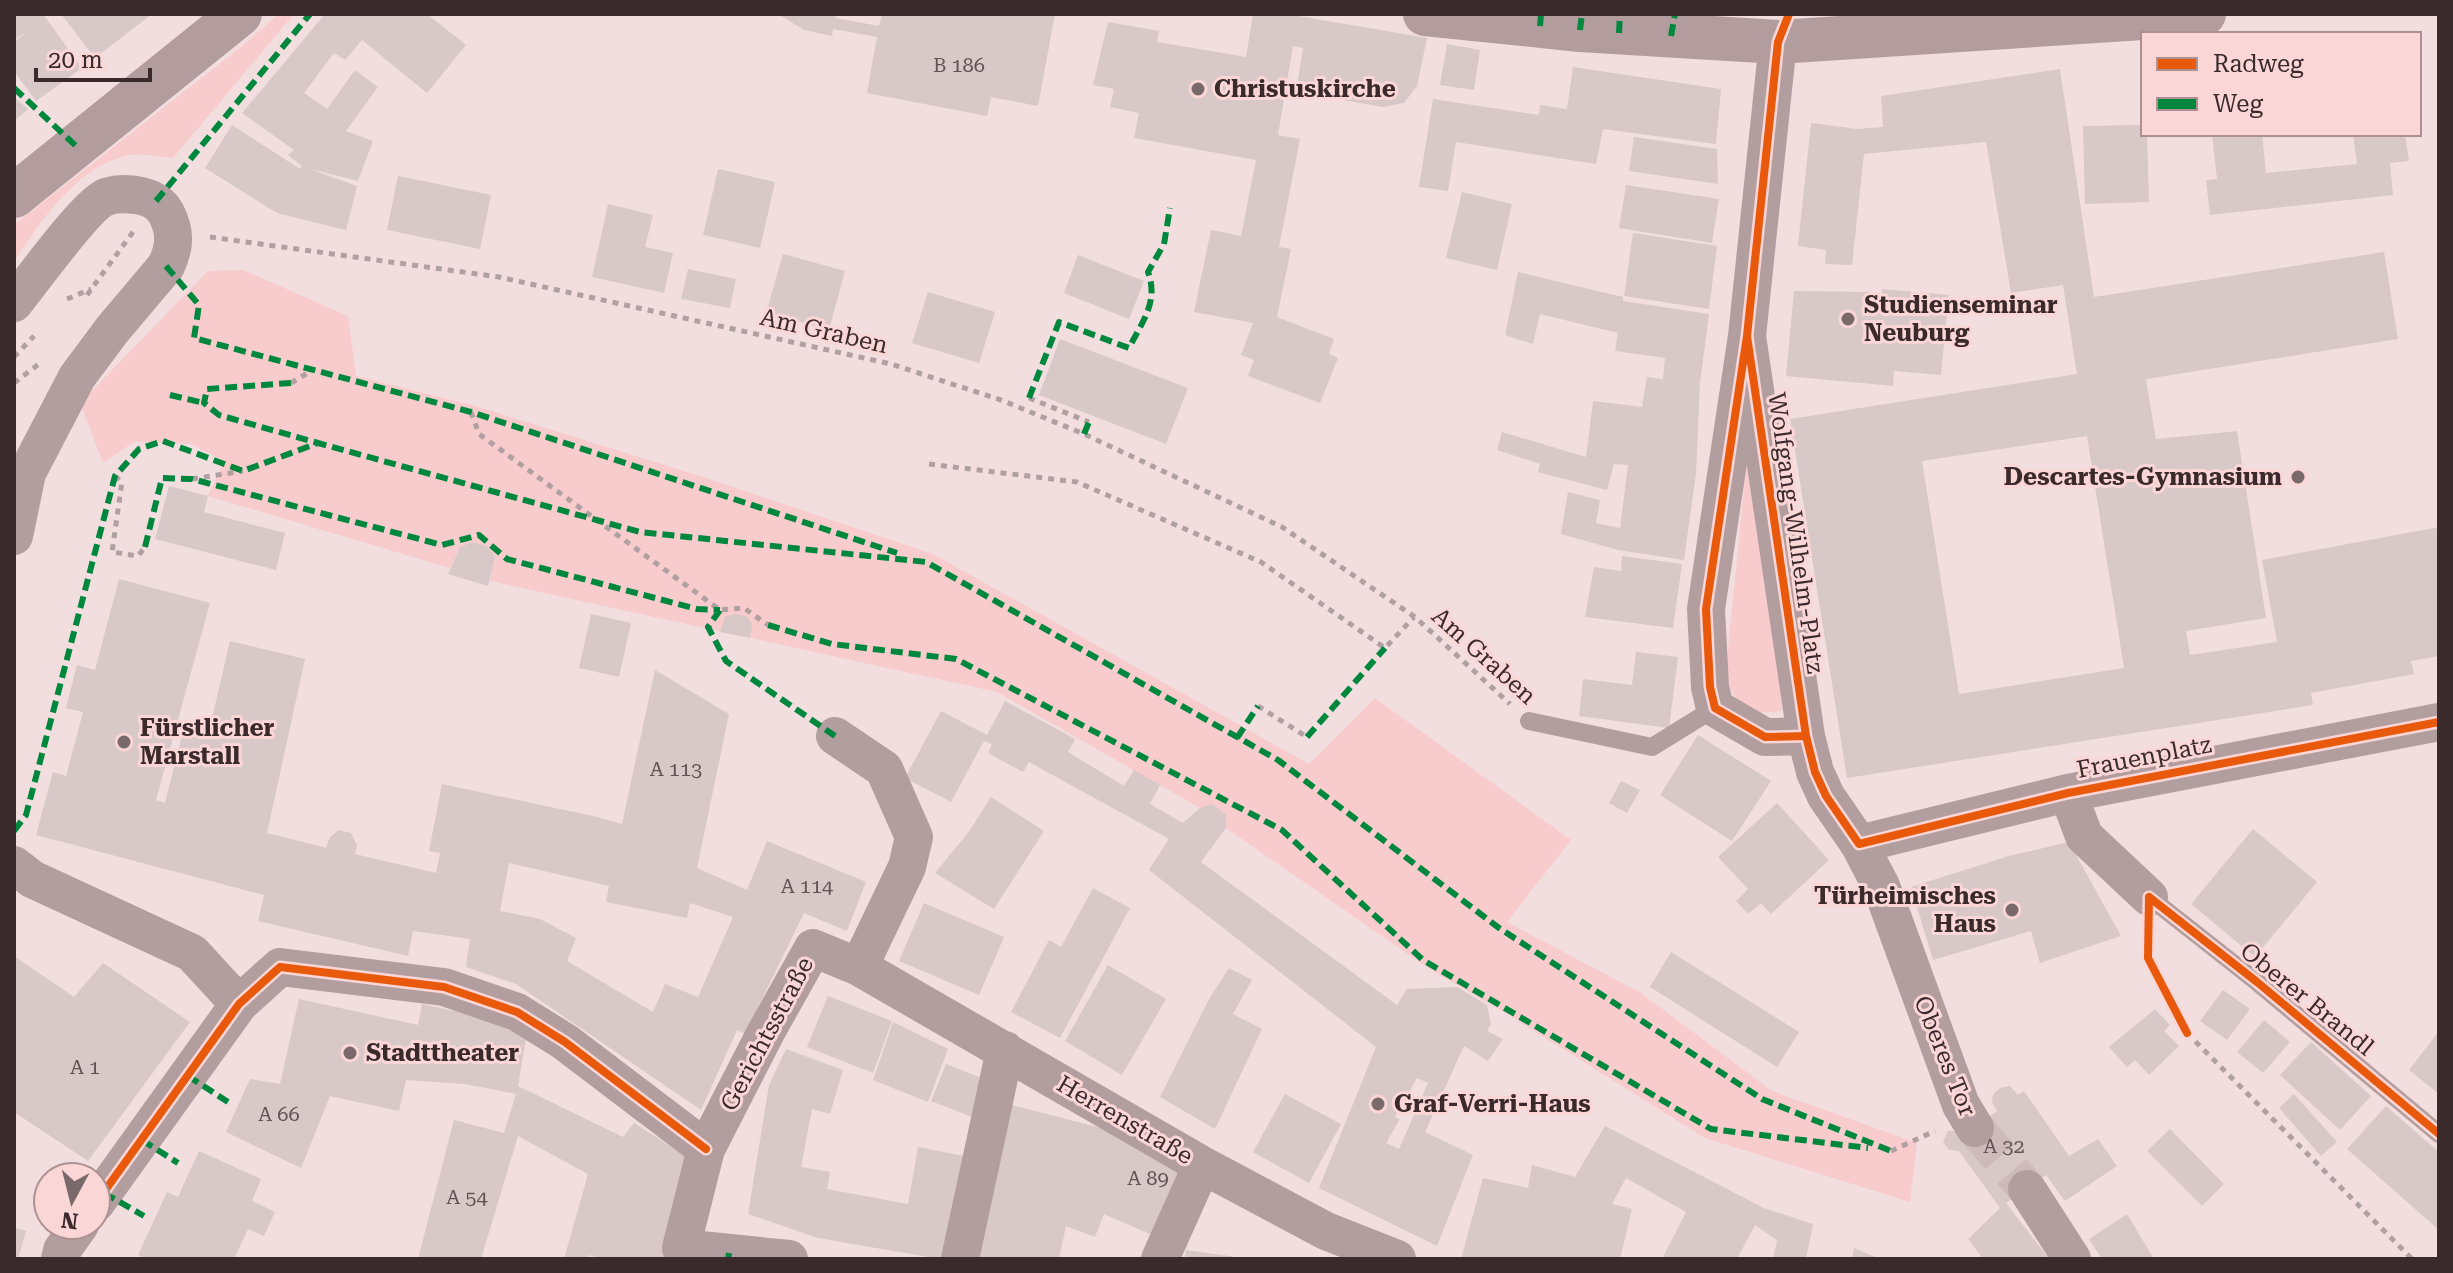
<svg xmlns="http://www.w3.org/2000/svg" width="2453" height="1273" font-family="'Roboto Serif',serif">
<rect width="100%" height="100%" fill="#f2dedf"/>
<path fill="#f8cbcd" d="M278,14H294L173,158C160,157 143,153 130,155C78,164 41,221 14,261V225L246,43Z
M243,270L348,316L356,376L472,405L700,476L933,554L1309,764L1375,698L1571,840L1507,922L1641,993L1772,1091L1917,1143L1910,1202L1705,1138L1499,1009L1428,968L1226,828V815L1212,804L1200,808L997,692L490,581L495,557L472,542L460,547L450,568L208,496L224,461L191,444L134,442L103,463L80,403L208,271Z
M1749,440L1782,698V711C1743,716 1732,705 1726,668Z"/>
<path fill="#d8c8c8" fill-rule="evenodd" d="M14,14H43L82,68L36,101L14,71V42L28,31L15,39Z
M61,14H152L95,58Z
M325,14H427L466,45L427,93L362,40L345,60L334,53L304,93L327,109L355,70L378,87L346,131L373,141L358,181L307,168L357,186L346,230L277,213L205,168L232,125L300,169L302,166L288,155L294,150L242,113Z
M778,14H836L835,18L879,26L882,14H1055L1038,106L991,97L987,116L867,93L877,37L833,29L832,36L804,30Z
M1253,14H1287L1427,38L1417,86L1404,103L1383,107L1296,92L1303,48L1293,46L1278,135L1300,139L1279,247L1291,249L1277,317L1334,339L1329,354L1338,358L1320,403L1248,376L1254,360L1241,355L1253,323L1194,312L1211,230L1241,236L1256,160L1134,138L1139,113L1110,107L1114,89L1093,85L1108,22L1159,31L1157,42L1246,57Z
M1447,44L1480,50L1474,90L1440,85Z
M1573,67L1721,89L1716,144L1603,129L1596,164L1456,142L1448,191L1419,187L1433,99L1539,115L1540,105L1567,109Z
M2060,69L2094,297L2384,252L2398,339L2146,379L2156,439L2237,431L2266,618L2186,631L2190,655L2277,642L2262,560L2439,527V656L2411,661L2414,674L2311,693L2313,705L1847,778L1790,419L2077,374L2063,285L2011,293L1986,142L1864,154L1852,265L1825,264L1826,250L1798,246L1811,123L1857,129L1883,127L1881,96ZM2087,436L2124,668L1959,694L1922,461Z
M14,97L28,109L14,121Z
M2143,125V134H2147L2149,202L2085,204L2083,126Z
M2212,134H2262L2266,173L2357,164L2353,134H2405L2409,161L2390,163L2393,195L2210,215L2206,180L2217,179Z
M1634,137L1717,149L1718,184L1629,171Z
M718,169L775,182L760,248L703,235Z
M398,176L491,195L480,249L387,230Z
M1626,185L1719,199L1712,243L1619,228Z
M1462,192L1512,204L1497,270L1446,258Z
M608,204L653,215L645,247L673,253L664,293L592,277Z
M1633,233L1717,246L1709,309L1624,296Z
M783,254L845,271L829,330L766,313Z
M1078,255L1144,281L1129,319L1064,293Z
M688,269L736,279L730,308L681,299Z
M1518,272L1623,297V301L1709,314L1700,383L1696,473L1684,560L1618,550L1561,534L1568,492L1600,500L1596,523L1620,528L1628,465L1614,464L1607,490L1538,472L1540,464L1497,450L1502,432L1586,457L1593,401L1642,407L1647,377L1663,379L1665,358L1615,351L1618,333L1540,314L1533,344L1505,335Z
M1882,289L1949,295L1941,375L1894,371L1893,386L1786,376L1794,291L1871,292L1870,307L1881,308Z
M928,292L995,312L979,363L912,343Z
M1060,339L1188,388L1166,444L1039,395Z
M169,486L208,496L204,512L285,533L276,570L155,539Z
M472,542L487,546L495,557L488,586L448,574L460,547Z
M1622,556L1682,564L1673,628L1585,617L1594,567L1621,571Z
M119,579L210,603L156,800L165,803L183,731L208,735L230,641L305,659L267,833L326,848L330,837L339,830L351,833L357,845L355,854L436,873L440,853L429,851L442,784L593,816L622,824L655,670L729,714L697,868L747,890L767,841L866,882L847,931L804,913L745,1034L737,1030L701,1110L516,984L466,967L470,939L413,931L408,956L258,921L264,895L36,835L53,772L66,776L83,712L66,708L77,665L95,670ZM509,863L609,886L606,902L687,918L690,903L733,917L698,997L665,984L653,1012L567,961L576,938L540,919L500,911Z
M591,614L631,623L619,677L579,668Z
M735,614L746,616L752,624L750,638L720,632L725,617Z
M1636,652L1678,657L1669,728L1579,716L1583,679L1632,685Z
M1005,701L1075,739L1068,752L1124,786L1134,770L1160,785L1150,804L1183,823L1200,808L1212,804L1226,815V828L1201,862L1397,1005L1407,989L1457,987L1487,1005L1491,1024L1487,1031L1503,1039L1488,1061L1464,1046L1425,1132L1473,1155L1437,1246L1319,1188L1376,1047L1149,870L1169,839L1029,762L1023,772L988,753L992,744L984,741L951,802L905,778L941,711L987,735ZM1417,1078L1428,1083L1399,1149L1386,1143L1400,1119L1395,1117Z
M1698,735L1771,781L1732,841L1660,795Z
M1621,781L1640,790L1627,813L1609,803Z
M991,797L1044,831L994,909L935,873L968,833Z
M1777,803L1829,860L1771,914L1761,903L1748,914L1736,901L1748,889L1718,857Z
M2253,829L2317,882L2255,957L2191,904Z
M2069,842L2121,936L2040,963L2031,931L1933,960L1911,887L2009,856Z
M1093,888L1130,908L1060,1038L1011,1012L1049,940L1061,947Z
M924,903L1004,937L979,995L899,961Z
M1671,952L1799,1032L1777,1067L1650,987Z
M14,956L74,997L103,963L190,1022L88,1161L14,1112Z
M1108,965L1166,999L1122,1075L1065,1041Z
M1229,968L1252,980L1233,1014L1262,1029L1215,1129L1160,1097L1209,999Z
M2223,990L2250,1009L2227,1040L2200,1021Z
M828,996L892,1021L873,1073L807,1047Z
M299,999L418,1025L422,1004L477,1016L527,1032L518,1086L623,1137L634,1123L692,1160L665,1259H595V1257L589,1255L588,1259H564L588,1174L518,1136L481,1259H418L454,1120L504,1133L516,1094L465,1084L406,1080L399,1111L330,1096L301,1168L226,1132L250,1079L280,1084Z
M2155,1009L2170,1025L2164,1031L2179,1046L2149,1075L2135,1060L2127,1067L2109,1047Z
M2264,1020L2290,1042L2263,1073L2237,1052Z
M893,1022L948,1049L928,1102L873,1080Z
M2439,1031V1094L2409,1070Z
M2311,1042L2371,1096L2340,1130L2280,1075Z
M786,1049L843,1070L830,1114L812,1109L801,1167L830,1172L827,1189L908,1204L918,1147L969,1157L951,1259H940L818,1238L748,1214L769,1085Z
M946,1064L989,1081L975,1118L931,1101Z
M2010,1086L2018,1095L2024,1091L2069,1156L2098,1139L2117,1166L2065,1201L2046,1175L2006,1203L2049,1259H1983L1968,1239L2000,1208L1959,1151L1949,1150L1943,1142L1948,1131H1958L1963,1136L1997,1111L1992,1103L1993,1094L2000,1088Z
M1285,1094L1341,1124L1309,1183L1253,1152Z
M2294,1094L2337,1142L2321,1156L2279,1108Z
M1011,1105L1105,1129L1184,1171L1152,1235L1104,1214L1095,1237L1066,1226L1059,1259H976Z
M2386,1106L2439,1152V1230L2347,1149Z
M1605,1126L1764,1208L1813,1224L1806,1259H1773L1777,1240L1755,1225L1737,1259H1662L1686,1212L1626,1178L1612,1204L1632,1209L1620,1259H1461L1483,1178L1528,1188L1532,1165L1575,1177Z
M2170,1129L2224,1184L2202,1206L2147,1151Z
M199,1151L261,1179L252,1201L275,1212L264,1236L248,1229L234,1259H148L138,1255L167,1192L178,1197Z
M2127,1214L2154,1259H2102L2089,1239Z
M14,1228L26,1231L18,1259H14Z
M1854,1248L1880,1259H1852Z
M1186,1250L1236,1257V1259H1185Z"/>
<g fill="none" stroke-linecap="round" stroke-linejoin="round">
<path stroke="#cdbabb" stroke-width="38" stroke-dasharray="38 19" stroke-linecap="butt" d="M1975,1128L2027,1189"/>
<path stroke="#b1a0a1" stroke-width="5" stroke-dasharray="6 6" stroke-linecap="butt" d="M210,237L499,277L891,364L1001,400L1084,434L1282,527L1415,617L1510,704
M87,295L133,232
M67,299L91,289
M14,357L34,336
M14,383L39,364
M291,383L311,371
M1029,398L1089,422
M471,412L479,434L720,610L744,608L768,625
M929,464L1077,482L1261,562L1385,648L1414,617
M115,476L122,482L112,552L138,556L145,547
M192,479L243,471
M1258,706L1307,737
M2187,1033L2412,1259
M1891,1151L1935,1131"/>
<path stroke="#b39e9f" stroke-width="18" d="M1529,721L1652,747L1715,708
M2149,897L2257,982L2439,1134"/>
<path stroke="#b39e9f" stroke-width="38" d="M1778,42L1747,336L1706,609L1710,687L1715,708L1765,737L1806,736
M14,303C30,283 87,204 106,197C116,193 126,194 136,195C149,197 160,202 166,213C176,232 175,247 166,266L112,330L77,377L27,473L14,536
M1747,336L1806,736L1815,772L1826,796L1859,844L1881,886L1961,1105L1975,1128
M2068,793L2084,836L2149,897
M1859,844L2068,793L2439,722
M14,865L32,879L192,953L239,1004
M859,967L1202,1165L1326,1231L1397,1259
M2027,1189L2072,1259
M96,1203L239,1004L280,967L444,987L517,1012L565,1042L706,1149
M60,1259L62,1250L80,1225
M789,1259L681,1248L706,1149L766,1032L813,948L859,967L907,867L914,837L884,769L835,736
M960,1259L1005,1050
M1160,1259L1202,1165"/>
<path stroke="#b39c9e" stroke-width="44" d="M1425,14L1580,30L1778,42L2204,14
M14,196L240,14"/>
<path stroke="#00873e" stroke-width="6" stroke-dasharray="12 6" stroke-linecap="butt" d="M1540,26L1541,14
M1580,30L1582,14
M1619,33L1620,14
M1671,36L1675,14
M14,88L76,146
M156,201L310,14
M166,266L199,305L194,338L471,412L897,553
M291,383L207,389L204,403L219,415L318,443
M170,395L204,403
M1029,398L1059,322L1129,348C1142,322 1159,302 1148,272L1164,244L1170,208
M1084,434L1089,422
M145,547L162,478L192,479L442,545L479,535L507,559L697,609L720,610
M720,610L708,627L726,661L835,736
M768,625L832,644L956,659L1282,830L1423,960L1711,1129L1868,1148
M1307,737L1385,648
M1237,738L1258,706
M14,831L26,815L115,476L139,449L163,441L243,471L318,443L640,532L926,562L1278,760L1499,928L1762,1099L1891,1151
M188,1076L228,1102
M142,1140L178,1163
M104,1193L144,1216
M728,1259L729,1253"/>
<g stroke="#fad6d7" stroke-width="13">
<path id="cycleway" d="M1789,14L1778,42L1747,336L1706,609L1710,687L1715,708L1765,737L1806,736
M1747,336L1806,736L1815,772L1826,796L1859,844L2068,793L2439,722
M2149,897L2257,982L2439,1134
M2149,897L2148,958L2187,1033
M96,1203L239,1004L280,967L444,987L517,1012L565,1042L706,1149"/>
</g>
<use href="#cycleway" stroke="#e8590c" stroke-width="8"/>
</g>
<g fill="#7a696a" stroke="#fad6d7" stroke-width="3">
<circle cx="1198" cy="89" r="8"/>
<circle cx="1848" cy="319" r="8"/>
<circle cx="2298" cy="477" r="8"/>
<circle cx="124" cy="742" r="8"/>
<circle cx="2012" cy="910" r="8"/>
<circle cx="350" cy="1053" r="8"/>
<circle cx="1378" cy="1104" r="8"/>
</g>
<g text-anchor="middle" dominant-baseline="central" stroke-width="6" stroke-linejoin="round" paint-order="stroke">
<g font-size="20" fill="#635354">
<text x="959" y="65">B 186</text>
<text x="676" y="769">A 113</text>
<text x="807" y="886">A 114</text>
<text x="85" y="1067">A 1</text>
<text x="279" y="1114">A 66</text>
<text x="2004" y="1146">A 32</text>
<text x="1148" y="1178">A 89</text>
<text x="467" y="1197">A 54</text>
</g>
<g font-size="24" font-weight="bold" fill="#3a2a2b" stroke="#fad6d7" text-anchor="start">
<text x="1214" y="89">Christuskirche</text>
<text x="1864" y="305">Studienseminar<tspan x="1864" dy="28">Neuburg</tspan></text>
<text x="2282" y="477" text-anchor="end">Descartes-Gymnasium</text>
<text x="140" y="728">Fürstlicher<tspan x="140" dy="28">Marstall</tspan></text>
<text x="1996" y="896" text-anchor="end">Türheimisches<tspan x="1996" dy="28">Haus</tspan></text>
<text x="366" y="1053">Stadttheater</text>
<text x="1394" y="1104">Graf-Verri-Haus</text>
</g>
<g font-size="24" fill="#3a2a2b" stroke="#fad6d7">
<text transform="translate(824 331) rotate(13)">Am Graben</text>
<text transform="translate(1796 533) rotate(82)">Wolfgang-Wilhelm-Platz</text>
<text transform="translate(1484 656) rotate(42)">Am Graben</text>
<text transform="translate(2144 757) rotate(-11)">Frauenplatz</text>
<text transform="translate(2307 999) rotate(39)">Oberer Brandl</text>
<text transform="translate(767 1034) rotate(-62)">Gerichtsstraße</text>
<text transform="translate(1945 1056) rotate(68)">Oberes Tor</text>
<text transform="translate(1125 1120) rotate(30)">Herrenstraße</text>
</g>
</g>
<rect width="2453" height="1273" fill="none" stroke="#3a2a2b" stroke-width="32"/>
<rect x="2141" y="32" width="280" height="104" fill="#fad6d7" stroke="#ad9192" stroke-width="2"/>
<rect x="2157" y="58" width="40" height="12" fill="#e8590c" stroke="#ad9192" stroke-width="2"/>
<text x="2213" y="72" font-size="24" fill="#3a2a2b">Radweg</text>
<rect x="2157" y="98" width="40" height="12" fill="#00873e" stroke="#ad9192" stroke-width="2"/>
<text x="2213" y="112" font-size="24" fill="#3a2a2b">Weg</text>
<g transform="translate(72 1201) rotate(187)"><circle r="38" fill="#fad6d7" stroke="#ad9192" stroke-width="2"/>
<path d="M0-6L14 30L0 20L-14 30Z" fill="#7a696a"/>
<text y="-12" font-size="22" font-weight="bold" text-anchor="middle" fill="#3a2a2b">N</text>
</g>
<path d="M36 68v12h114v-12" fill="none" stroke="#3a2a2b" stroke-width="4"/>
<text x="48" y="68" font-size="24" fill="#3a2a2b" stroke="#fad6d7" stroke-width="6" paint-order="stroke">20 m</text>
</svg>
